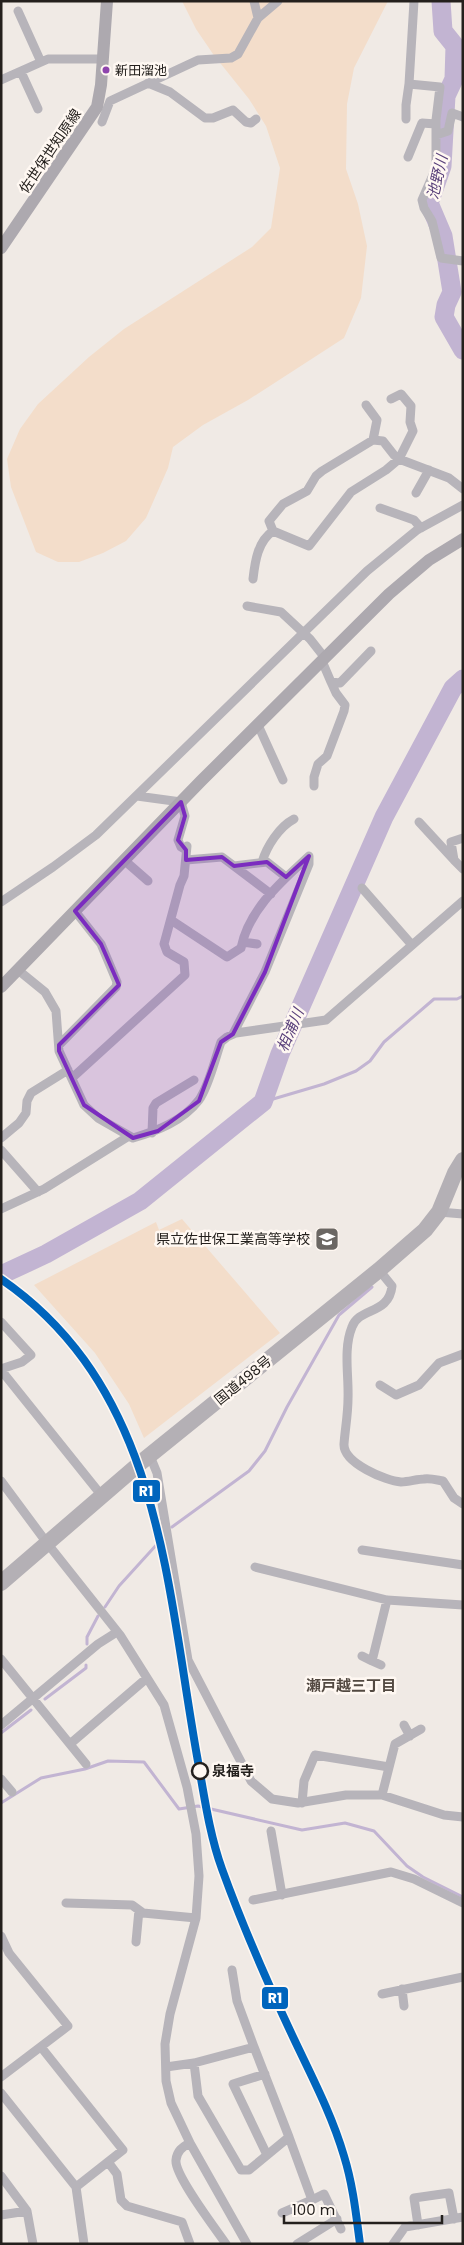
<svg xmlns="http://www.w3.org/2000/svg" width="464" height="2245" font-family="Poppins,'Noto Sans JP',sans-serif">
<rect width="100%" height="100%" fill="#f0eae5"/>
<path fill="#f3ddca" d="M182,1H388L354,68L347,104L346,169L358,204L367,246L361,298L344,338L248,400L203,425L173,447L168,468L146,518L126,541L103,553L79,562H58L36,552L11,487L7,459L20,429L38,404L89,357L124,329L252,247L271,228L280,168L266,126L249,99L213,54L196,29Z
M182,1219L280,1333L144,1438L129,1404L95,1353L34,1285L156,1222L159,1230Z"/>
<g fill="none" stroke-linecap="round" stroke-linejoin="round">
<path stroke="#c2b4d2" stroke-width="3" d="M263,1102L324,1084L356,1071L370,1061L384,1042L434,999H457L463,996
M172,1527L249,1471L265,1451L287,1407L339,1315L372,1287
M105,1607L119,1586L159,1542
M87,1644V1637L98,1616
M45,1699L86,1668V1665
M1,1733L31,1710
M1,1803L41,1778L85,1769L108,1761L144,1762L179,1809L198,1806L302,1830L345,1823L374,1831L407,1866L423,1877L463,1897"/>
<path stroke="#c2b4d2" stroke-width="19" d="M441,1L443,31L455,46L454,79L446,96L442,166L429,203L443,236L452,292L446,305L444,317L463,350
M1,1275L46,1254L140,1201L263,1102L280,1054L384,817L453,688L463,679"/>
<path stroke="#b7b4ba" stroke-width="9" d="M254,1L258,18L278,1
M18,11L41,62
M21,72L38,109
M1,80L48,59H103
M148,83L170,92L205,118H213L233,110L246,122L251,123L256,119
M409,84L414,1
M406,119V105L409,84L440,87L436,120V168L422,200L424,208L432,221L441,258L463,261
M102,122L110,101L198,60L231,58L238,54L258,18
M436,135L448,131L452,113L463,117
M408,157L422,123L436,124
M391,399L401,394L411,406L410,422L413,431L399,459L386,470L351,492L309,546L273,531L269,521L283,504L307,491L316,476L322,471L373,440L383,441L394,455L399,459L449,478L463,489
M366,405L377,420L373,440
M416,493L429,470
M380,508L414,520L421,528
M253,579C255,561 258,541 273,531
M247,606L281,612L310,639L325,658
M322,661L331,682L340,683L371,651
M258,725L283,780
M314,786V777L318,764L327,756L344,711L345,705L336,693L331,682
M137,796L181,802L185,816L178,840L181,847L186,850
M419,822L454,860
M463,838L451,842L454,860L463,869
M124,860L148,881
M186,860L222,857L271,894
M262,862C267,846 279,827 294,819
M234,866L267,862L286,877
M362,888L412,945
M1,902L53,867L96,835L367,571L417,530L463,505
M171,920L227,957L241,948C249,909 281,882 309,856V864L265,972L233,1034
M243,942L257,944
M18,970L45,992L56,1011L59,1051L84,1105L98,1118L133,1138C157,1131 183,1121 199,1100C209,1086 215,1059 221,1042L227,1037L236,1033L326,1020L463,901
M59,1045L116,987L117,982L101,944L75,911
M72,1078L185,975L184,962L167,952L164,944L180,885L184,876L187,846
M152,1133L153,1108L156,1103L194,1080
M1,1138L19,1123L26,1113L27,1101L31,1093L68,1070
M1,1150L38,1192
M1,1209L44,1189L129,1136
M439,1212L463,1214
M379,1270L392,1286C389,1315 359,1307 352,1327C343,1349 349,1376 348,1399C348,1414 345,1430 344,1444C343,1463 386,1481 401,1482C409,1482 417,1479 424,1479C430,1478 437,1480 443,1481L454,1498L463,1504
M1,1322L31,1355L22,1362L1,1369
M1,1370L102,1496
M380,1385L396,1395L419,1385L439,1363L463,1354
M150,1456L157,1473L188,1660L251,1781L272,1799L298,1803L346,1795H382L444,1815L463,1817
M1,1481L47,1543L120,1635L164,1705L187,1787L196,1834L199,1876L196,1918L170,2014L165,2044L166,2081L171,2103L190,2143L247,2244
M362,1550L463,1565
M255,1567L387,1600L463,1605
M362,1656L372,1661
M1,1659L86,1764
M381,1665L372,1661L387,1600
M1,1725L98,1644L117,1632
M404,1725L410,1736
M70,1744L147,1678
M1,1779L12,1792
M382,1795L395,1744L421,1729
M302,1803L304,1781L315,1755L389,1767
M271,1831L282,1895
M253,1900L391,1872L414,1879L463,1903
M66,1903L132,1905L143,1913L196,1918
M1,1936L9,1953L68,2026L1,2077
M136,1942L139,1910
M232,1970L237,2001L254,2047
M402,1989L404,2006
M382,1994L463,1977
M41,2047L123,2150L76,2187
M166,2067L194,2063L254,2047L289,2137L249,2170H241L198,2096L194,2063
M265,2074L233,2084L267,2155
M1,2093L76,2187L84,2244
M190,2143C182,2147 177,2151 176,2160C174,2175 216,2229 226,2244
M108,2162L117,2174L121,2200L127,2206L182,2222L190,2244
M1,2176L27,2211L33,2244
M312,2200L324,2194L341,2229
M282,2213L312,2200L289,2137
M1,2215L27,2211
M418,2225L414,2198L449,2193L454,2219
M297,2244L337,2219
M393,2244L405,2227L463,2217"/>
<path stroke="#ada9af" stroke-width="12" d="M1,248L97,107L101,85L107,1
M1,987L201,781L389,594L429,560L463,539"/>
<path stroke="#b4b0b5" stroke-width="16" d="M1,1583L139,1464L379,1270L425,1230L439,1212L455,1173L463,1160"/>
<g stroke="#fff8f2" stroke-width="11">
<path id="rail-1" d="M1,1279C161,1389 166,1583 197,1756C204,1794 209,1833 222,1869C243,1927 268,1984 294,2039C312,2077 332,2115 344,2156C353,2185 356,2214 360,2244"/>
</g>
<use href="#rail-1" stroke="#0065bd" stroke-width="8"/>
</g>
<path fill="#7b2cbf" fill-opacity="0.2" stroke="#7b2cbf" stroke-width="4" stroke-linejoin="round" d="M181,802L185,816L178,840L186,850V860L222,857L234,866L267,862L286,877L309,856L265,972L233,1034L221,1042L199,1101L158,1131L133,1138L84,1105L59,1051V1045L119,985L101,944L75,911Z"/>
<defs>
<g id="school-square" transform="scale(1.25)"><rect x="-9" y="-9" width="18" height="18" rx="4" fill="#6b6763" stroke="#fff8f2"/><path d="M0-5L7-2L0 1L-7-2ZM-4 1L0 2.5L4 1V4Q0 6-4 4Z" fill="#fff"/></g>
</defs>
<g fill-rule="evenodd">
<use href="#school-square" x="327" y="1239"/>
</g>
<circle fill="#8e44ad" stroke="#fff8f2" stroke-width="2" cx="106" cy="70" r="4.5"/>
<circle fill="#fff8f2" stroke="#24201d" stroke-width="2.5" cx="200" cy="1771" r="8"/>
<g text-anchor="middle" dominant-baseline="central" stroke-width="5" stroke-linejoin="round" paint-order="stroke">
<g font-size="13" fill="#24201d" stroke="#fff8f2" text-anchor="start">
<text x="115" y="70">新田溜池</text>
</g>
<g font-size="14" fill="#24201d" stroke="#fff8f2">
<text transform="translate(50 151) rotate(-56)">佐世保世知原線</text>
<text transform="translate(243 1380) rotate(-39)">国道498号</text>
</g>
<g font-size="14" fill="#24201d" stroke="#fff8f2" text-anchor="end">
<text x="310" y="1239">県立佐世保工業高等学校</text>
</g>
<g font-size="14" font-weight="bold" fill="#24201d" stroke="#fff8f2" text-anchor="start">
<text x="212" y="1771">泉福寺</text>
</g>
<g font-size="15" font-style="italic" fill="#5a417b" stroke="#fff8f2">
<text transform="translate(437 177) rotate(-77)">池野川</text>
<text transform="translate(290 1030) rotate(-67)">相浦川</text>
</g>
<g font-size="15" font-weight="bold" fill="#524941" stroke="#fff8f2">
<text x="351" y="1685">瀬戸越三丁目</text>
</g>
</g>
<g stroke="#fff8f2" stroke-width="2">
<rect x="132" y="1479" width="29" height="24" rx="5" fill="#0065bd"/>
<rect x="261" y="1986" width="28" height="24" rx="5" fill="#0065bd"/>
</g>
<g font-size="14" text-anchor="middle" font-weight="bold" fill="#fff">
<text x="146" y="1496">R1</text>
<text x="275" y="2003">R1</text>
</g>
<rect width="464" height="2245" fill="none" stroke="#24201d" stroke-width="5"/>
<path d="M284 2215v8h158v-8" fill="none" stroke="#24201d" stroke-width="2.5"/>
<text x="292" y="2215" font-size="15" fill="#24201d" stroke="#fff8f2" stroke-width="4" paint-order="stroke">100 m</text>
</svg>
